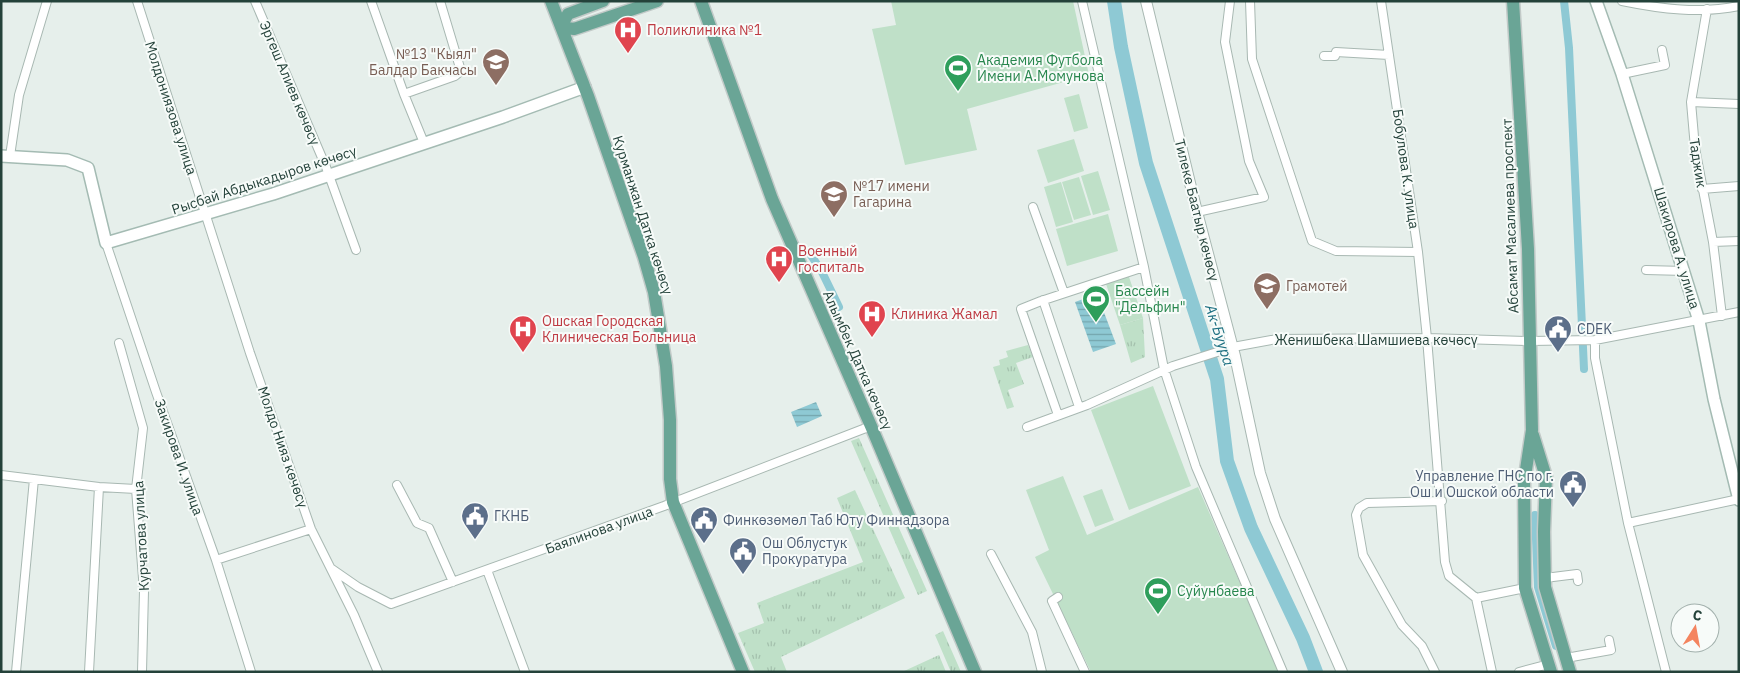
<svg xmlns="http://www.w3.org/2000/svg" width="1740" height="673" font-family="'IBM Plex Sans',sans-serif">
<defs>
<pattern id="grass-tufts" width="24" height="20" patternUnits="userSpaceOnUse" patternTransform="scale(1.25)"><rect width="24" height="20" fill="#bfe0c8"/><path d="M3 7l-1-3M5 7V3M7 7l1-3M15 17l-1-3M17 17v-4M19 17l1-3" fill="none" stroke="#a4c1ad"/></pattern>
<pattern id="water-rules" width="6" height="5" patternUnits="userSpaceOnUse" patternTransform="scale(1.25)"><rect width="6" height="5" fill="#8ec9d4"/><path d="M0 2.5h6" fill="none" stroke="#74a5ad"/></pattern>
</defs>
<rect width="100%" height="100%" fill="#e6efeb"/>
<path fill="url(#grass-tufts)" d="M1143,318L1145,357L1131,363L1120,325Z
M1028,345L1033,357L1016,363L1024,384L1008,390L1014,407L1007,409L993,367L1000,365L999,360L1008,357L1006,351Z
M859,438L927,591L918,595L851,441Z
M855,490L905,598L781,657L787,672H755L738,633L764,623L757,603L863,562L837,498Z
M943,631L961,672H951L935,635Z
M939,655L946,672H902Z"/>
<path fill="#bfe0c8" d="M891,1H1073L1089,75L967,109L977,150L905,165L872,29L896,25Z
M1079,94L1088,128L1074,132L1064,98Z
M1074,139L1084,171L1048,183L1037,150Z
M1098,171L1110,210L1093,215L1081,176Z
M1079,177L1091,215L1074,220L1062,182Z
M1061,182L1073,222L1056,227L1044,187Z
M1108,214L1118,251L1067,266L1056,229Z
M1128,274L1143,318L1120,325L1105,281Z
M1153,386L1191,486L1129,510L1091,410Z
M1063,476L1087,535L1198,487L1279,672H1091L1035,557L1049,550L1026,490Z
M1102,489L1114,520L1095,527L1083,496Z"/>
<path fill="url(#water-rules)" d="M1097,294L1116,344L1093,352L1075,302Z
M816,402L822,416L797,427L791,412Z"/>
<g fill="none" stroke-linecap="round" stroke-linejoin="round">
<path stroke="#8ec9d4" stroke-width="8" d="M1564,1L1569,48L1584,369
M808,251L821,270L839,307
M1535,515L1538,587L1556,646"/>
<path stroke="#8ec9d4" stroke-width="14" d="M1114,1L1121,47L1146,163L1217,379L1227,461L1251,528L1303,638L1316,672"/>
<g stroke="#a8b8b2" stroke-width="10">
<path id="minor" d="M137,1L250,353L311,529L354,615L378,672
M255,1L326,167L356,250
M371,1L404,94L424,143
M1082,1L1144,267
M1250,1L1252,59L1312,241L1336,251L1418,252
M1381,1L1418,252L1427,338L1445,562L1449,576L1476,598
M1622,1C1661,9 1700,14 1739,6
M1707,9L1691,102L1695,148L1713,242L1722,316
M1324,56H1335L1336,52L1389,55
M1622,74L1665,65L1662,50
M404,94L455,76L461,71L440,1
M1691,102L1739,104
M10,156L19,95L47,1
M1702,189L1739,186
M1033,207L1064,293
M1197,212L1264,197L1249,161L1225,42L1230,1
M1713,242L1739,241
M106,243L156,392L216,560L251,672
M1646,270L1685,271
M1043,300L1079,407
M1595,340V358L1628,523L1666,672
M119,343L143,428L136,489L144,591L142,672
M1058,415L1021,309L1041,301L1144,267L1164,369L1196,467L1283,672
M1027,427L1087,405L1173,366L1233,347L1277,339L1427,338L1530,341L1595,340L1739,312
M1,475L99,487L136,489
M397,485L417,523L429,528L453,582
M1628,523L1739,499
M991,554L1032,632L1042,672
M216,560L311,529
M332,569L358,587L391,604L664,506L871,426
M487,570L525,672
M1545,578L1577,574L1578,581
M1058,597L1052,601L1085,672
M1566,658L1611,650L1609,640
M16,672L34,479
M89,672L99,487
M1435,672L1422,646L1402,625L1363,555L1356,515L1359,508L1367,503L1442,501
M1492,672L1476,598L1525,588
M1519,672L1549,664"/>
</g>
<g stroke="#a8b8b2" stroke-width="12">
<path id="tertiary" d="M1146,1L1197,212L1235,356L1260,473L1275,519L1342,672"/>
</g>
<g stroke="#a4bbb3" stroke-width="14">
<path id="secondary" d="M1596,1L1622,74L1699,321L1714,399L1739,500
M1,156L67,160L88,168L106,243L273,194L503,117L585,87"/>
</g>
<g stroke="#c2cac8" stroke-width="15">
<path id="primary" d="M551,1L588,96L644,257L654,292L666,366L670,420V479L673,502L743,672
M701,1L772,199L871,426L975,672
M1513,1L1528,249L1532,430L1524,483L1525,588L1551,672
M561,27L574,29L657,1
M561,27L568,14L603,1
M1533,435L1546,477L1544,532L1545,587L1570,672"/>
</g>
<use href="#minor" stroke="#fff" stroke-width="8"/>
<use href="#tertiary" stroke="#fff" stroke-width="10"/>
<use href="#secondary" stroke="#fff" stroke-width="11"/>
<use href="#primary" stroke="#6aa596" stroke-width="12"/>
</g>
<defs>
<g id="hospital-pin" transform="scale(1.4375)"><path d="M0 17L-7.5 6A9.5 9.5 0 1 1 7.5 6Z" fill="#e0444e" stroke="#f7fbf9"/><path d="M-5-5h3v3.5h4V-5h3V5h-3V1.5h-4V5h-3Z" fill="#fff"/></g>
<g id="school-pin" transform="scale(1.4375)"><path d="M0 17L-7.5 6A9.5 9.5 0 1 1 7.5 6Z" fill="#8d6e63" stroke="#f7fbf9"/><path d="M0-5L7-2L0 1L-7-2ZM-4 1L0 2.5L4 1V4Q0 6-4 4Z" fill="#fff"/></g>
<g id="stadium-pin" transform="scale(1.4375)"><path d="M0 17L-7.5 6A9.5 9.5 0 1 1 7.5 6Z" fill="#2e9e5b" stroke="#f7fbf9"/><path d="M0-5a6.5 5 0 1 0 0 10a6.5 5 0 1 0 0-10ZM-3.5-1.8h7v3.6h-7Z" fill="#fff"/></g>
<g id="civic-pin" transform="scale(1.4375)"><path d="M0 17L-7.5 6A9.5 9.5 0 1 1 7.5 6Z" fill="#5c6f8a" stroke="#f7fbf9"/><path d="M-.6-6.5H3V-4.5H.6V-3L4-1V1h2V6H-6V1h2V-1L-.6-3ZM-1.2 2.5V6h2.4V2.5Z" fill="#fff"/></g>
</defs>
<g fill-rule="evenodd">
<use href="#hospital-pin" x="628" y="30"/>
<use href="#school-pin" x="496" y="62"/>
<use href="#stadium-pin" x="958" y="68"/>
<use href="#school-pin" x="834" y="194"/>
<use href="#hospital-pin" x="779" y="259"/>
<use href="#school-pin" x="1267" y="286"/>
<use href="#stadium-pin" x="1096" y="299"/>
<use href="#hospital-pin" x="872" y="314"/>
<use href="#hospital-pin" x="523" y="329"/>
<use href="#civic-pin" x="1558" y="329"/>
<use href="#civic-pin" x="1573" y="484"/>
<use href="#civic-pin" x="475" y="516"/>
<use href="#civic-pin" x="704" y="520"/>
<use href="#civic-pin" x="743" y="551"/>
<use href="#stadium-pin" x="1158" y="591"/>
</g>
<g text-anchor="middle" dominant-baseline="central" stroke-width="4" stroke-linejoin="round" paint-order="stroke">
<g font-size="14" fill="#be3a42" stroke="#f7fbf9" text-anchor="start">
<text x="647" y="30">Поликлиника №1</text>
<text x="798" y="251">Военный<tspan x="798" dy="16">госпиталь</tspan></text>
<text x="891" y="314">Клиника Жамал</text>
<text x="542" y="321">Ошская Городская<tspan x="542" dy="16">Клиническая Больница</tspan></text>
</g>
<g font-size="14" fill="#785e54" stroke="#f7fbf9" text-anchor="start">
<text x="477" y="54" text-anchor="end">№13 "Кыял"<tspan x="477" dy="16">Балдар Бакчасы</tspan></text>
<text x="853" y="186">№17 имени<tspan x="853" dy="16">Гагарина</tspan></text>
<text x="1286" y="286">Грамотей</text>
</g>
<g font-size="14" fill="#27864d" stroke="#f7fbf9" text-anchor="start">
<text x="977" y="60">Академия Футбола<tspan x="977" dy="16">Имени А.Момунова</tspan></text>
<text x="1115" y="291">Бассейн<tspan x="1115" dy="16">"Дельфин"</tspan></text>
<text x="1177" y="591">Суйунбаева</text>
</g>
<g font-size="14" fill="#24423a" stroke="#f7fbf9">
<text transform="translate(290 83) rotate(67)">Эргеш Алиев көчөсү</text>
<text transform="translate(171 108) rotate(72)">Молдониязова улица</text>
<text transform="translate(1698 163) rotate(81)">Таджик</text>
<text transform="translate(1406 169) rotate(82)">Бобулова К. улица</text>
<text transform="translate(264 180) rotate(-18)">Рысбай Абдыкадыров көчөсү</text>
<text transform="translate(1197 210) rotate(76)">Тилеке Баатыр көчөсү</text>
<text transform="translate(643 215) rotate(72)">Курманжан Датка көчөсү</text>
<text transform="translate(1510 216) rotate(-92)">Абсамат Масалиева проспект</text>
<text transform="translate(1677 248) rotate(73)">Шакирова А. улица</text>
<text x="1376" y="340">Женишбека Шамшиева көчөсү</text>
<text transform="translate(858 360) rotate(66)">Алымбек Датка көчөсү</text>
<text transform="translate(283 447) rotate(71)">Молдо Нияз көчөсү</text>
<text transform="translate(179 457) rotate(71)">Закирова И. улица</text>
<text transform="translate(599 530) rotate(-20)">Баялинова улица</text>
<text transform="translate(141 536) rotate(-93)">Курчатова улица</text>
</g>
<g font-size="14" fill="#4e5e75" stroke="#f7fbf9" text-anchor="start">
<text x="1577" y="329">CDEK</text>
<text x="1554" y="476" text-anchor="end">Управление ГНС по г.<tspan x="1554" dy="16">Ош и Ошской области</tspan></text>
<text x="494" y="516">ГКНБ</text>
<text x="723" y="520">Финкөзөмөл Таб Юту Финнадзора</text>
<text x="762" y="543">Ош Облустук<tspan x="762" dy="16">Прокуратура</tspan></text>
</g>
<g font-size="15" font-style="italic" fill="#1c6f80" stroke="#f7fbf9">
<text transform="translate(1220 335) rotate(72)">Ак-Буура</text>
</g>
</g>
<rect width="1740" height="673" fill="none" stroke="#24423a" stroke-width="5"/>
<g transform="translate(1695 628) rotate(11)"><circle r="24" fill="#f7fbf9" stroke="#a3b1ad"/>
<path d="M0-4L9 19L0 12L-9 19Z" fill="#f4845f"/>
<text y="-8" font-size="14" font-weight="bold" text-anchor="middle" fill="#24423a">С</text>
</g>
</svg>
